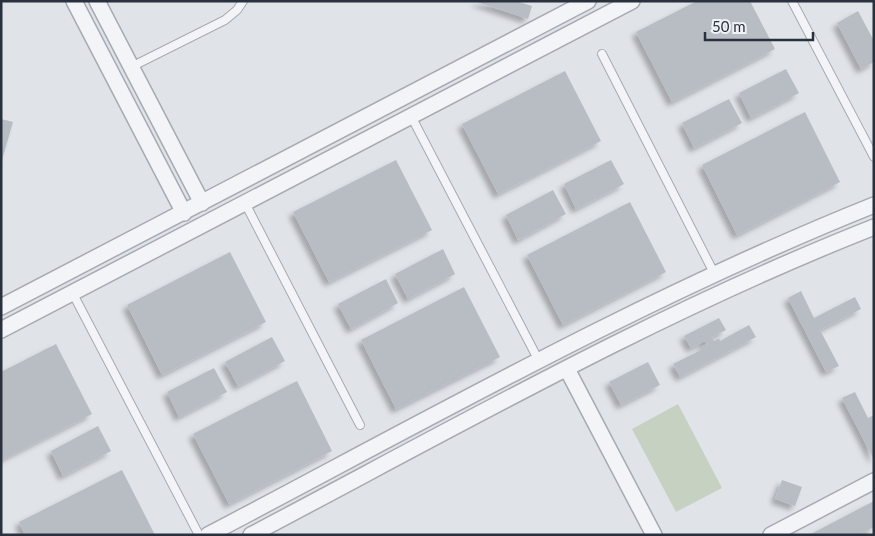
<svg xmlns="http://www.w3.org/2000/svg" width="875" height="536" font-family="Lato,sans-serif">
<defs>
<filter id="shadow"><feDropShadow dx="-4.5" dy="4.5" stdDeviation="2.5" flood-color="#0004"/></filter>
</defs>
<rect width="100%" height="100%" fill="#e0e3e8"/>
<path fill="#c6d1c2" d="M678,404L722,488L676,512L632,429Z"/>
<path fill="#b8bdc4" filter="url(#shadow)" d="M474,1H516L532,6L528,19Z
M697,1H750L775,49L672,102L636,32Z
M858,11L874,41V62L861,69L837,23Z
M786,69L799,93L751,118L739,93Z
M565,71L601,141L498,194L462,124Z
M729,99L742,123L694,148L682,123Z
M805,112L840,182L737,235L702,165Z
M1,119L13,122L2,160H1Z
M396,160L432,230L329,282L293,212Z
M611,160L624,184L576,209L564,184Z
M553,190L566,214L518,240L506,215Z
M630,202L666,272L563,325L527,255Z
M443,249L455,274L408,299L395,274Z
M230,252L266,322L162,375L127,305Z
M386,279L398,303L351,329L338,304Z
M464,287L500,357L396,409L361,340Z
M801,291L814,318L855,297L861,309L820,330L839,366L826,372L788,298Z
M719,318L726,330L712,337L714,341L719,338L720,341L749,325L756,337L680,377L673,364L703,349L702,347L707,344L705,341L691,348L684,336Z
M272,337L285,361L238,386L225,362Z
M56,344L92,414L1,460V372Z
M648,362L660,385L621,405L609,382Z
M214,368L227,392L179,417L167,392Z
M297,381L332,451L229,504L193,434Z
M855,392L868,418L874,415V460L842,398Z
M98,426L111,451L63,476L51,451Z
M122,470L155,535H25L19,522Z
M782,480L802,487L795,506L775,499Z
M874,501V527L858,535H809Z"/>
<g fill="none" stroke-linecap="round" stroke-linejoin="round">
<g stroke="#a6aab2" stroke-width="10">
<path id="service" d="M792,1L874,157
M602,54L714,273
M131,67L225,20L237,10L243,1
M411,116L539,361
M245,203L360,425
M72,292L199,535"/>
</g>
<g stroke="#a6aab2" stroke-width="18">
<path id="minor" d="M74,1L184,213
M97,1L202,203
M1,307L588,1
M1,330L632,1
M567,369L654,535
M208,535C427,420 644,297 874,205
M251,535C456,427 658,312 874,227
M771,535L874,481"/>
</g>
<use href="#service" stroke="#f3f4f7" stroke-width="8"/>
<use href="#minor" stroke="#f3f4f7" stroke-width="15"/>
</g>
<rect width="875" height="536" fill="none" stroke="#2a313e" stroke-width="5"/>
<path d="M705 32v8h108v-8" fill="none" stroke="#2a313e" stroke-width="2.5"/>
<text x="712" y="32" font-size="15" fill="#2a313e" stroke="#f0f2f6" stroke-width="4" paint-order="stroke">50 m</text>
</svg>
